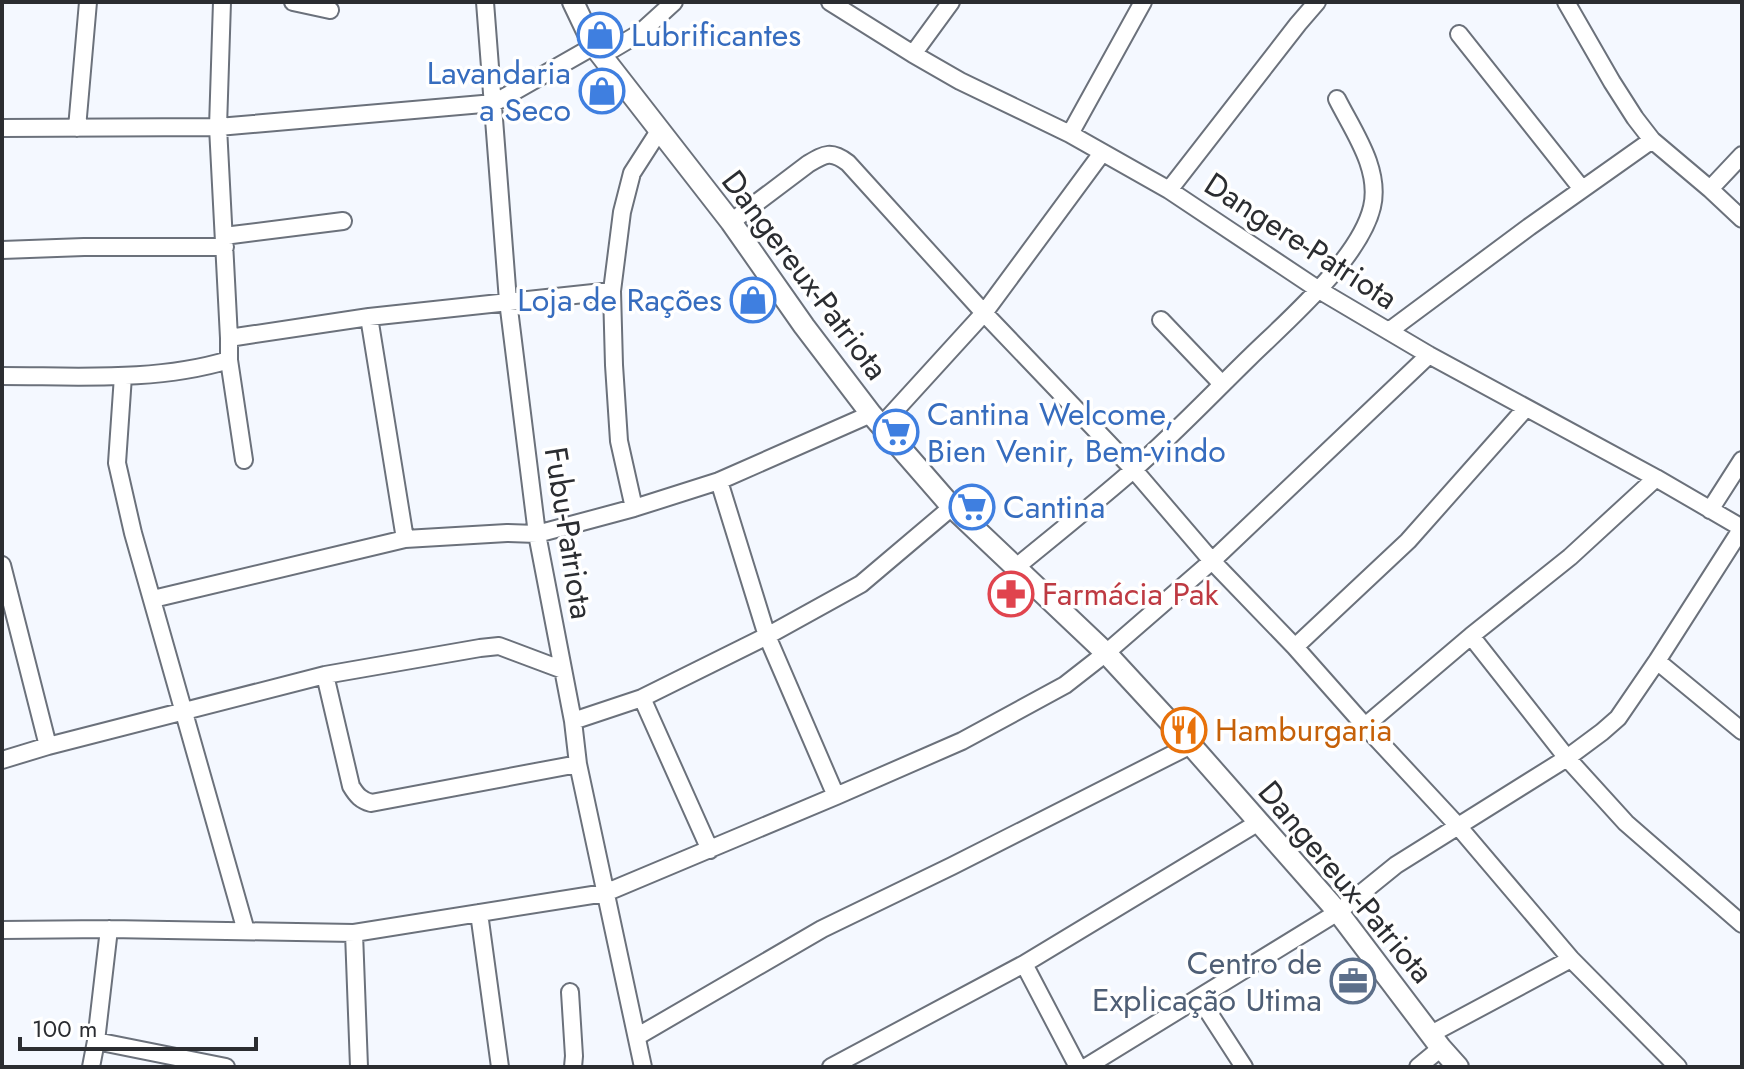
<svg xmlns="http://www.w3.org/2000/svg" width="1744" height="1069" font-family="Jost,sans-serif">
<rect width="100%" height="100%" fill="#f4f8ff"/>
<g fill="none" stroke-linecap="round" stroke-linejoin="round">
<g stroke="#6b717b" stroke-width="20">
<path id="minor" d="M222,2L218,127L229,338
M293,2L330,10
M485,2L508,301L537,534L573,721L578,764L643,1067
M830,2L913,54L960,81L1070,134L1169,190L1319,290L1429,355L1656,478L1742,528
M1566,2L1612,82L1635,118L1652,140L1710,189L1742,219
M1459,34L1582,189
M913,54L951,2
M2,128L218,127L494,103L594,46L613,49L640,33L674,2
M77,128L88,2
M1070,134L1143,2
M1710,189L1742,155
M1169,190L1298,24L1317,2
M731,222L808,164C825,154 831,150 848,163L984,313L1134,470L1212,561L1295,647L1365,726L1458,826L1571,959L1678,1067
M224,236L343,221
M2,250L84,247H225
M369,317L405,539
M1161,320L1222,384
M1389,331L1529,227L1652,140
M229,360L244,460
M2,376C78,376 156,382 229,360V338L369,317L612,291
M123,376L117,463L133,533L246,931
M881,426L984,313L1102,153
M719,481L767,636L836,796
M634,508L619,441L614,365L612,291L622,212L632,173L659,131
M1710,510L1742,460
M2,565L48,746
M1015,568C1054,536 1094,504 1132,471C1173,435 1211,395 1250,357C1288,320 1360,258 1372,207C1381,169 1353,131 1337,99
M153,599L405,539L507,533L537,534L634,508L719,481L871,414
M1471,636L1567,758L1626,823L1742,924
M1295,647L1408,541L1526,408
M1657,661L1742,731
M325,675L351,786C357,796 361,800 371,803L578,764
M642,698L710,850
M573,721L642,698L767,636L861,584L952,507
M1365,726L1471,636L1570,557L1656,478
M2,760L48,746L325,675L480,648L499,646L563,670
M479,913L500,1067
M2,930L109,929L354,933L605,893L836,796L962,741L1065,685L1106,653L1212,561L1429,355
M354,933L359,1067
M1024,964L1078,1067
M570,992L574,1056L573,1067
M1200,999L1244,1067
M1431,1034L1571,959
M638,1036L822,929L952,866L1191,745
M96,1041L226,1067
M91,1067L96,1041L109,929
M831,1067L1024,964L1259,822
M1086,1067L1338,912L1396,865L1567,758L1602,732L1618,718L1657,661L1742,528
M1418,1067L1441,1048"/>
</g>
<g stroke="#6b717b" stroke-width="24">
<path id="tertiary" d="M573,2L594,46L731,222L804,326L871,414L952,507L1106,653L1191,745L1338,912L1441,1048L1458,1067"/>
</g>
<use href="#minor" stroke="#fff" stroke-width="16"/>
<use href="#tertiary" stroke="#fff" stroke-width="20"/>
</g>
<defs>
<g id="shop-ring" transform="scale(2.3)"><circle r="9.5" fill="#fff" stroke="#3f7fe0" stroke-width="1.5"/><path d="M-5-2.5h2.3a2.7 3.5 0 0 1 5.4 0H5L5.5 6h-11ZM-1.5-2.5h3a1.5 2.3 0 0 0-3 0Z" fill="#3f7fe0"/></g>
<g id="supermarket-ring" transform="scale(2.3)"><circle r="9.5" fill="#fff" stroke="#3f7fe0" stroke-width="1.5"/><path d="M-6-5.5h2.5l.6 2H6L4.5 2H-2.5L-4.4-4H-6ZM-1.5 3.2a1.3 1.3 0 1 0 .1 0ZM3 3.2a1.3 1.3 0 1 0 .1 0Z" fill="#3f7fe0"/></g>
<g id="pharmacy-ring" transform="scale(2.3)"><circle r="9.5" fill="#fff" stroke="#e0444e" stroke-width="1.5"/><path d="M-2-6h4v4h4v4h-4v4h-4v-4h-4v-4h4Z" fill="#e0444e"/></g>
<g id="restaurant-ring" transform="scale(2.3)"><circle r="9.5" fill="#fff" stroke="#e8710a" stroke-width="1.5"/><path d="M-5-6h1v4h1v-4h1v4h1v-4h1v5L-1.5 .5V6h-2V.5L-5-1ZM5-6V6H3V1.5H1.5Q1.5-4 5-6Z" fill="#e8710a"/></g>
<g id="office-ring" transform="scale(2.3)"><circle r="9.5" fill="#fff" stroke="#5c6f8a" stroke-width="1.5"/><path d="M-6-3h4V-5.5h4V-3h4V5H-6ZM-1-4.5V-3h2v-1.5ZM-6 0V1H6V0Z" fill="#5c6f8a"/></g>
</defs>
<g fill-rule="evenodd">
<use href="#shop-ring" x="600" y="35"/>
<use href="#shop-ring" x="602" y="91"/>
<use href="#shop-ring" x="753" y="300"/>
<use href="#supermarket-ring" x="896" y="432"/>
<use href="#supermarket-ring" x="972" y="507"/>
<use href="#pharmacy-ring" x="1011" y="594"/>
<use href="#restaurant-ring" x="1184" y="730"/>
<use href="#office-ring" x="1353" y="981"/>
</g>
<g text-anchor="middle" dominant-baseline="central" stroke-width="7" stroke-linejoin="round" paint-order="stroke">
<g font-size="32" fill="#366cbe" stroke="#fff" text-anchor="start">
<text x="631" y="35">Lubrificantes</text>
<text x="571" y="73" text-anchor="end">Lavandaria<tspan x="571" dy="37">a Seco</tspan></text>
<text x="722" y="300" text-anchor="end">Loja de Rações</text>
<text x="927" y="414">Cantina Welcome,<tspan x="927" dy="37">Bien Venir, Bem-vindo</tspan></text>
<text x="1003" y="507">Cantina</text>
</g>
<g font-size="32" fill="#2b2d31" stroke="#fff">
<text transform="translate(1301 241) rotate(33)">Dangere-Patriota</text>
<text transform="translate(805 275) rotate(53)">Dangereux-Patriota</text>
<text transform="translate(569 533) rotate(81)">Fubu-Patriota</text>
<text transform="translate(1346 882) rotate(50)">Dangereux-Patriota</text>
</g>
<g font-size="32" fill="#be3a42" stroke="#fff" text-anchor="start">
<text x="1042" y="594">Farmácia Pak</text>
</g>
<g font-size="32" fill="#c56008" stroke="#fff" text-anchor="start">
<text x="1215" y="730">Hamburgaria</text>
</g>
<g font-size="32" fill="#4e5e75" stroke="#fff" text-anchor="end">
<text x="1322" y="963">Centro de<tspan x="1322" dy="37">Explicação Utima</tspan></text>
</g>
</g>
<rect width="1744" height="1069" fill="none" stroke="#2b2d31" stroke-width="8"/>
<path d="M20 1037v12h236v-12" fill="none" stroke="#2b2d31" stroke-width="4"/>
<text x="32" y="1037" font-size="24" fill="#2b2d31" stroke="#ffffff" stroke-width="6" paint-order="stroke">100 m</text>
</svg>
